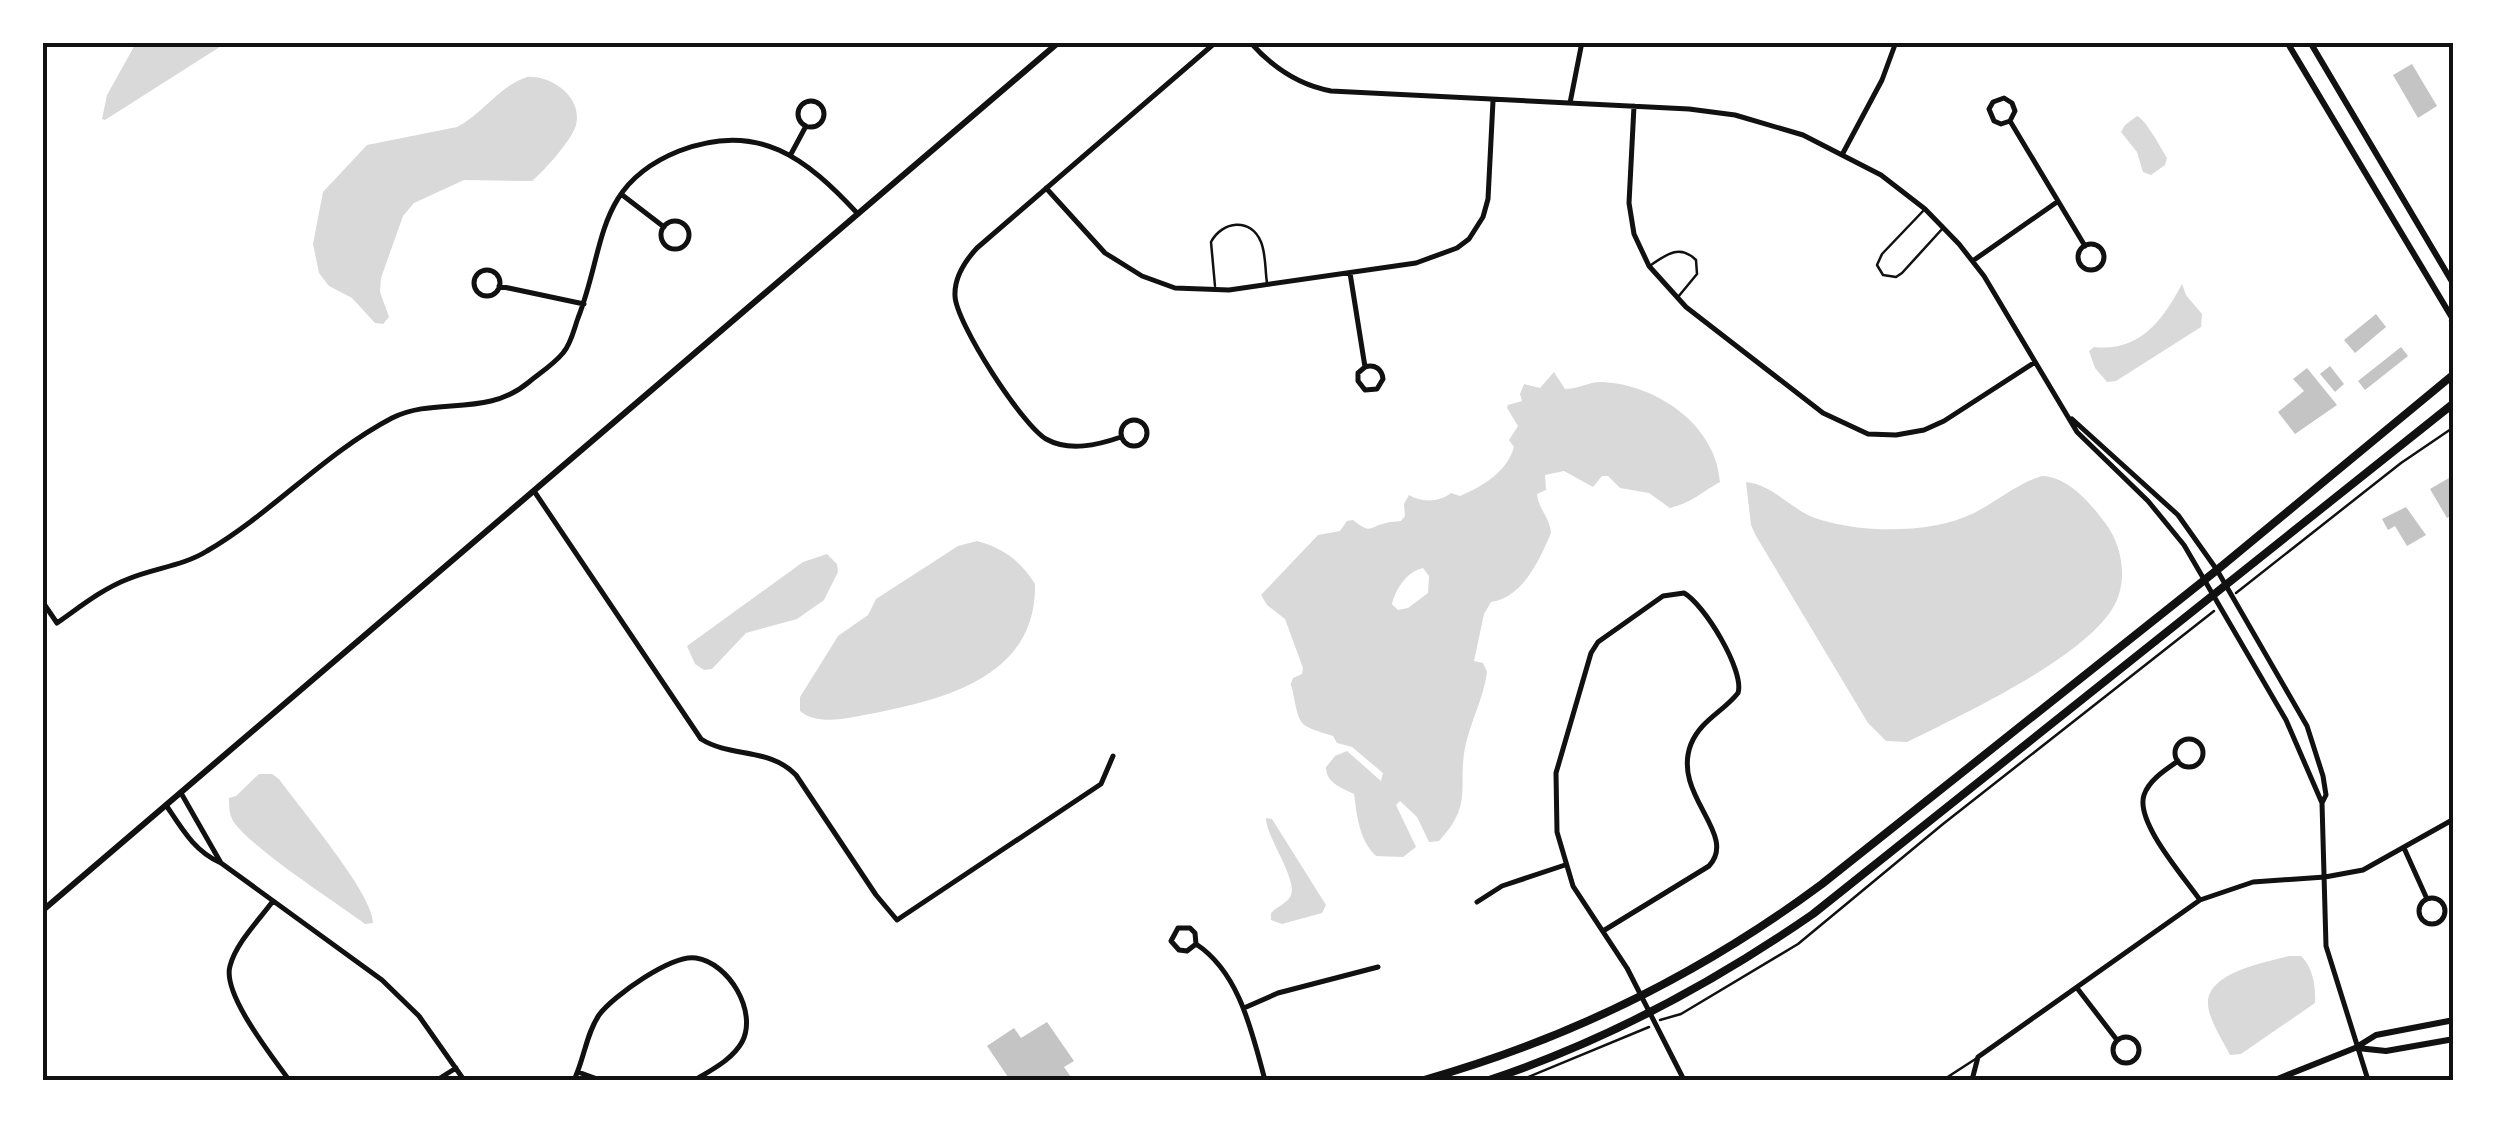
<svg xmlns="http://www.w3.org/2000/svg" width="2496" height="1123" font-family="'DM Sans',sans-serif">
<rect width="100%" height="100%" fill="#fff"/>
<path fill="#d9d9d9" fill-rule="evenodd" d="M136,43V42L226,43L105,120L102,119L107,95Z
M527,77C551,75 583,97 576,125C572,140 544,171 532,181L464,180L414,203L403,216L381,278L380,292L389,317L383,324L375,323L352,298L329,286L319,273L313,244L323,192L367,145L457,127C483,114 499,86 527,77Z
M2137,116C2146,120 2161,148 2167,158L2165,165L2151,175L2143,172L2137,152L2121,132L2125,125Z
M2182,284L2186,295L2202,314L2201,327L2116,381L2107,382L2095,368L2089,351L2094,347C2140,352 2163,320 2182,284Z
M1554,372L1565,389C1579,389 1590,381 1603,382C1657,385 1716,425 1720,482C1702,492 1691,503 1670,508L1649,493L1620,488L1608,476H1602L1593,487L1564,471L1545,475L1546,490L1537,494C1538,508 1550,518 1551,533C1539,561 1523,597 1491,602L1484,614L1474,661L1483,663L1487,672C1484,696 1472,719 1466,743C1456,787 1475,802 1439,841L1429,842L1417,817L1400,801L1396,805L1416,847L1403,857L1376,856C1359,840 1357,816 1354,794C1342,788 1326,783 1326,767L1335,756L1347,751L1381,781L1383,773L1352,747L1337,743L1333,736C1298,725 1300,727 1293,693C1291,680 1289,690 1293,678L1302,674L1303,668L1285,619L1267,605L1261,595L1318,535L1340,531L1347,521L1353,520C1372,535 1368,527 1386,523C1391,521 1396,522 1401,521L1405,516L1404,504L1409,495C1422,503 1440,502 1451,493L1460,496C1483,486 1507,472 1514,447L1509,440L1518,426L1507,408L1508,405L1522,401L1520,394L1524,384L1540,388ZM1423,568L1429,576L1428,593L1408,608L1398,610L1392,604C1396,589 1406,572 1423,568Z
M2042,476C2069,477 2091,504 2106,524C2122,546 2128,579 2115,604C2089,656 1960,716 1907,742L1886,741L1868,723L1756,536L1751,525L1746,482C1775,485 1792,512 1821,520C1865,533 1931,534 1974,513C1996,502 2018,483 2042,476Z
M977,541C1003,548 1021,561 1035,584C1037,676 946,699 875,713C851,717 819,727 800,711V697L830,649L838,636L868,615L876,599L958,546Z
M827,554L837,564L838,572L824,600L797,619L746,633L712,669L704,670L695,664L687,646L803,562Z
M259,774H272L279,779C299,807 374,895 373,923L365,924C334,901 252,849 233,821C229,813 229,807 229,798L236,796Z
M1266,818L1272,819L1326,905L1322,913L1282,924L1271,920V913C1276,907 1286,904 1290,897C1300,882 1266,838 1266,818Z
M2289,956H2301C2313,967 2316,987 2315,1003L2241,1054L2230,1055C2223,1041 2207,1017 2208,1002C2209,972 2267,962 2289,956Z"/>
<path fill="#c4c4c4" d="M2412,64L2437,106L2418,118L2393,75Z
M2376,314L2386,327L2355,353L2344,340Z
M2401,347L2408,356L2365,390L2358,381Z
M2330,366L2344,384L2335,392L2320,374Z
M2307,368L2337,405L2295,434L2278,412L2304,391L2293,379Z
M2449,478L2454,485V514L2447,518L2430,489Z
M2406,507L2426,535L2407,546L2395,526L2388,530L2382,519Z
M1047,1022L1074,1061L1064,1067L1073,1080H1010L987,1046L1014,1028L1021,1038Z"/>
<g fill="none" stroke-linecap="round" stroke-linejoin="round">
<path stroke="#111" stroke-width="2.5" d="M2236,593L2401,463L2454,427
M1660,1020L1681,1014L1798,944L1943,824L2214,611
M1521,1080L1649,1027"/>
<path stroke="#111" stroke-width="2.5" d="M1924,210L1882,254L1877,265L1883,275L1896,277L1902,273L1943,228
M1651,265C1667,254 1680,244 1696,260L1697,274L1678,297
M1215,286L1211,242C1222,221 1251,217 1261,242C1266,254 1265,270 1267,283
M1943,1080L1977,1058"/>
<path stroke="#111" stroke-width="5" d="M1250,42C1272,67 1298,85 1331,91L1689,109L1735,115L1803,135L1881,175L1925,209L1959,244L1984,276L2077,432L2148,501L2184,545L2286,720L2322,803L2326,946L2368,1080
M798 114a13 13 0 1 1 26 0a13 13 0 1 1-26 0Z
M1570,103L1582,42
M1634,106L1629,203L1634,234L1649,266L1686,307L1823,413L1868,434L1896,435L1924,430L1944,421L2035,362
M2010,121L2001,124L1994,121L1989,109L1993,102L2004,98L2012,103L2015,111L2010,121L2085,246
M1843,153L1882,80L1896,42
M791,154L806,126
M1046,188L1105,253L1142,276L1175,288L1229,290L1416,263L1457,248L1469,239L1483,217L1488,199L1493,101
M621,194L664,227
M661 235a14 14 0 1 1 28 0a14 14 0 1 1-28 0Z
M2078 257a13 13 0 1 1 26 0a13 13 0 1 1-26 0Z
M1974,260L2057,202
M474 283a13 13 0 1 1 26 0a13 13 0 1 1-26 0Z
M1350,273L1365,367L1358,373V381L1365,390L1377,389L1383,379C1382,369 1375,364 1365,367
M499,286L584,304
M2072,419L2178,515L2217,570L2307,726L2323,776L2326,795L2322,803
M1121 433a13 13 0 1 1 26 0a13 13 0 1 1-26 0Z
M1121,437C1098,445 1069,452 1046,439C1022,425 956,323 955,296C954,277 965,261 977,248L1216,42
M534,491L701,739C731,758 769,747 796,775L876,895L897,920L1101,784L1113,756
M42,601L57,623C80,607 102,589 128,579C154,568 183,566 207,551C272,513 325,453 392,418C436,396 486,418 529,382C540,373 554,364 563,353C571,344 574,329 578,318C606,247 594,185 679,151C759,120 807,159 858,214
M2175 753a14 14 0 1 1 28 0a14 14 0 1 1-28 0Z
M2178,761C2165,770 2149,780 2144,795C2135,822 2184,877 2200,900
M166,805C182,829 195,852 221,863L181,793
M2404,848L2427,899
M221,863L382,980L419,1016L464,1080
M2419 911a13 13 0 1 1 26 0a13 13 0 1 1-26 0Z
M273,901C259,920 236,943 230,966C222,994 272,1056 289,1080
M1477,902L1502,886L1565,865
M1603,931L1709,866C1739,834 1671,795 1691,744C1701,720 1723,712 1738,693C1745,671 1704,604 1684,593L1663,596L1598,642L1591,653L1556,773L1557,832L1573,886L1627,968L1684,1080
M1196,944L1187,951L1179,950L1171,941L1178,928H1190L1195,933L1196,944C1240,973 1252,1033 1265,1080
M2077,988L2117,1040
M1244,1008L1278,993L1378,967
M2113 1050a13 13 0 1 1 26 0a13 13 0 1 1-26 0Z
M578,1072L600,1080
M437,1080L456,1068
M574,1080C584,1060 586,1034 599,1015C613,996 672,954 696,958C729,963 758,1012 742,1042C732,1060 711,1070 695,1080
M1972,1080L1978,1057L2200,900L2253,882L2325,877L2363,870L2454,819"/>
<path stroke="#111" stroke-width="6" d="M42,911L1059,42
M2357,1048L2386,1051L2454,1039
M2275,1080L2355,1048L2376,1035L2454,1020"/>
<path stroke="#111" stroke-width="6" d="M2287,42L2454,321
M2310,42L2454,285"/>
<path stroke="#111" stroke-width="8" d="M2453,321L2454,323
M1424,1080C1569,1039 1702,973 1822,884L2217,570L2454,374
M1489,1080C1606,1041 1712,984 1813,914L2454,403"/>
</g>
<rect width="2496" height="1123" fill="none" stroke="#ffffff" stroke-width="90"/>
<rect x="45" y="45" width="2406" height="1033" fill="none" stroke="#111" stroke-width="4"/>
</svg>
